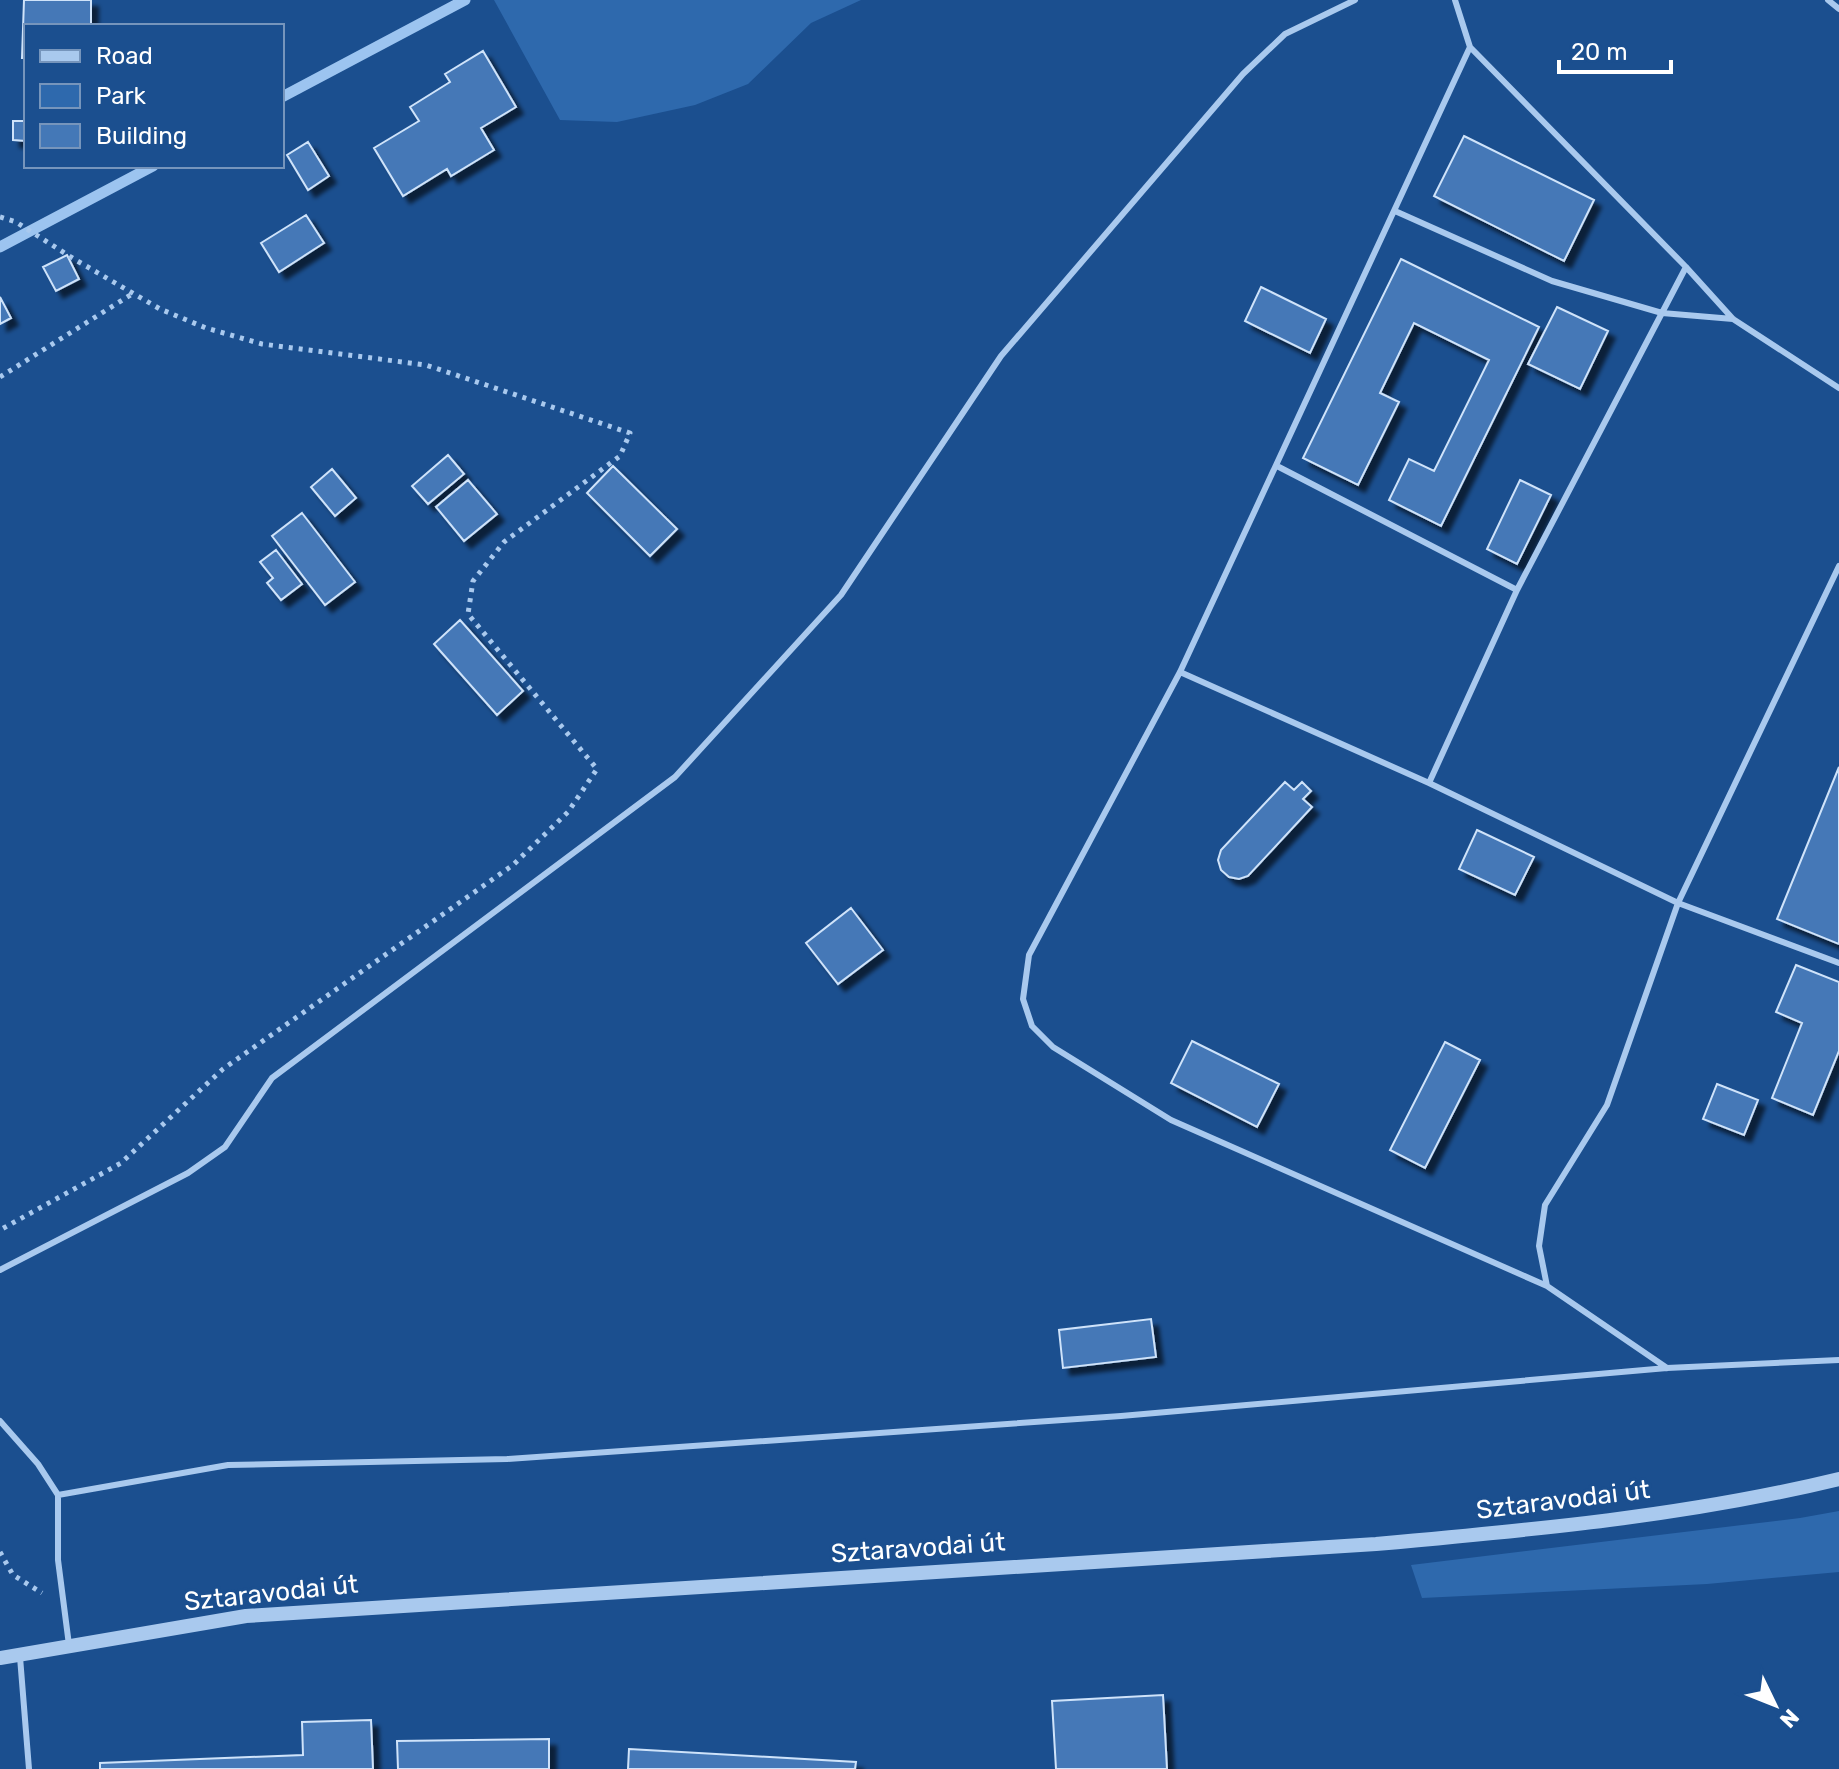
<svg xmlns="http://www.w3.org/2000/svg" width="1839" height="1769" font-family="Rubik,sans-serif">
<defs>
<filter id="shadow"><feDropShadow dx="7" dy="7" stdDeviation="2" flood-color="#0009"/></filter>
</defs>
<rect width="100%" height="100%" fill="#1b4f8f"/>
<path fill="#2e69ad" d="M494,0H861L811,23L748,84L695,105L617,122L560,120Z
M1839,1511V1572L1707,1584L1422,1598L1411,1565L1800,1518Z"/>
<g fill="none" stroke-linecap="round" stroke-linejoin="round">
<path stroke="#9cc4f0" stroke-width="11" d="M282,97L465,0
M0,247L153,166"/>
</g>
<path fill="#4478b7" stroke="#cfe3fa" stroke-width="2" filter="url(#shadow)" d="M24,0H91V26H26V58H22Z
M483,51L516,107L481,128L494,150L451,176L447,169L403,196L374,148L419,121L410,107L450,82L445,74Z
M13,121H26V141L13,140Z
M1464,136L1594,200L1564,261L1434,196Z
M308,142L329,176L308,190L287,155Z
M306,215L324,243L279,272L261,243Z
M67,255L79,279L56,291L43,267Z
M1401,259L1539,327L1441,526L1389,500L1409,459L1434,471L1489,360L1414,323L1380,393L1399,402L1358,485L1303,458Z
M1261,287L1326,319L1310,353L1245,321Z
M0,297L11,318L0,324Z
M1557,307L1608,331L1580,389L1528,364Z
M448,455L464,474L428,504L412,486Z
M613,466L677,529L650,556L587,493Z
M332,469L356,498L335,516L311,487Z
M468,480L497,514L464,541L436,507Z
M1520,480L1551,495L1517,564L1487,549Z
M302,513L355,582L325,605L272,536Z
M276,550L302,584L281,600L267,583L273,578L260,562Z
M460,620L523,691L497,715L434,644Z
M1839,767V944L1777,919Z
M1285,782L1294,790L1302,782L1311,791L1303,799L1312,807L1248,876L1239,879L1229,877L1221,870L1218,860L1221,850Z
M1477,830L1534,857L1515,895L1459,869Z
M851,908L883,950L838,984L806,943Z
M1796,965L1839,982V1051L1813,1115L1772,1098L1802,1023L1776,1012Z
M1192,1041L1279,1084L1257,1127L1171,1083Z
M1445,1042L1480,1060L1425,1168L1390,1150Z
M1717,1084L1758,1100L1744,1135L1703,1119Z
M1151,1319L1156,1357L1063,1368L1059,1330Z
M1163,1695L1167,1769H1056L1052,1701Z
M371,1720L373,1769H100V1763L303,1755L302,1722Z
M549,1739V1769H398L397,1741Z
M629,1749L856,1762L855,1769H628Z"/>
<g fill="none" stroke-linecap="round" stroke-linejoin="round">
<path stroke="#a9c9ee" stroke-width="5" stroke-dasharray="4 6" stroke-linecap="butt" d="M0,217L16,222L74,259L160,309L206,328L262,344L426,365L630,433L620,456L504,542L473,581L468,614L597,769L568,812L513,865L223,1069L121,1163L0,1230
M0,377L132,294
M0,1552L13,1575L42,1593"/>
<path stroke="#a9c9ee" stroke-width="6" d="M1455,0L1470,47L1686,267L1733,319L1839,388
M1828,0L1839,9
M1470,47L1180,672L1029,955L1023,999L1032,1026L1053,1047L1171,1120L1547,1286L1667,1368
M1395,211L1552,281L1662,313L1733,319
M1277,466L1517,590
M1180,672L1429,783L1678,903L1839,963
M1429,783L1517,590L1686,267
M0,1270L188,1173L225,1147L272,1078L675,777L841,595L1001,356L1243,74L1285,34L1355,0
M1547,1286L1539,1246L1545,1205L1607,1105L1678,903L1839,566
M0,1421L38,1464L58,1495V1560L69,1645
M58,1495L228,1465L507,1459L1121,1416L1667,1368L1839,1360
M20,1657L29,1769"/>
<path stroke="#a9c9ee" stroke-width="14" d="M0,1658L246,1616L1376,1544C1532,1530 1687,1516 1839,1479"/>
</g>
<g text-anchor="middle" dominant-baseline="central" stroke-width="6" stroke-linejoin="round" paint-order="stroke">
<g font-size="26" fill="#fff" stroke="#1b4f8f">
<text transform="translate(1563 1500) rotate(-7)">Sztaravodai út</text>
<text transform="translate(918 1548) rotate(-4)">Sztaravodai út</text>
<text transform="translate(271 1593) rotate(-6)">Sztaravodai út</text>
</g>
</g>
<rect x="24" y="24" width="260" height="144" fill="#1b4f8f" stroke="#7695bc" stroke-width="2"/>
<rect x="40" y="50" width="40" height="12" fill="#a9c9ee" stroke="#7695bc" stroke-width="2"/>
<text x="96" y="64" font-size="24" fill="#ffffff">Road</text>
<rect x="40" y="84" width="40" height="24" fill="#2e69ad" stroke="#7695bc" stroke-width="2"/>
<text x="96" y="104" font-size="24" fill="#ffffff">Park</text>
<rect x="40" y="124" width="40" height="24" fill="#4478b7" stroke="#7695bc" stroke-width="2"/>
<text x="96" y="144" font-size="24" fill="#ffffff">Building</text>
<g transform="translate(1775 1705) rotate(133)" stroke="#1b4f8f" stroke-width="6" paint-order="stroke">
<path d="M0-6L14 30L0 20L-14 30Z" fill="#ffffff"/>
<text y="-12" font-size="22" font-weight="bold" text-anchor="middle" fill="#ffffff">N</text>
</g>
<path d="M1559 60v12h112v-12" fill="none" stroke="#ffffff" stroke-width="4"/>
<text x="1571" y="60" font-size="24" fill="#ffffff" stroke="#1b4f8f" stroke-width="6" paint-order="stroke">20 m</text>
</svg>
